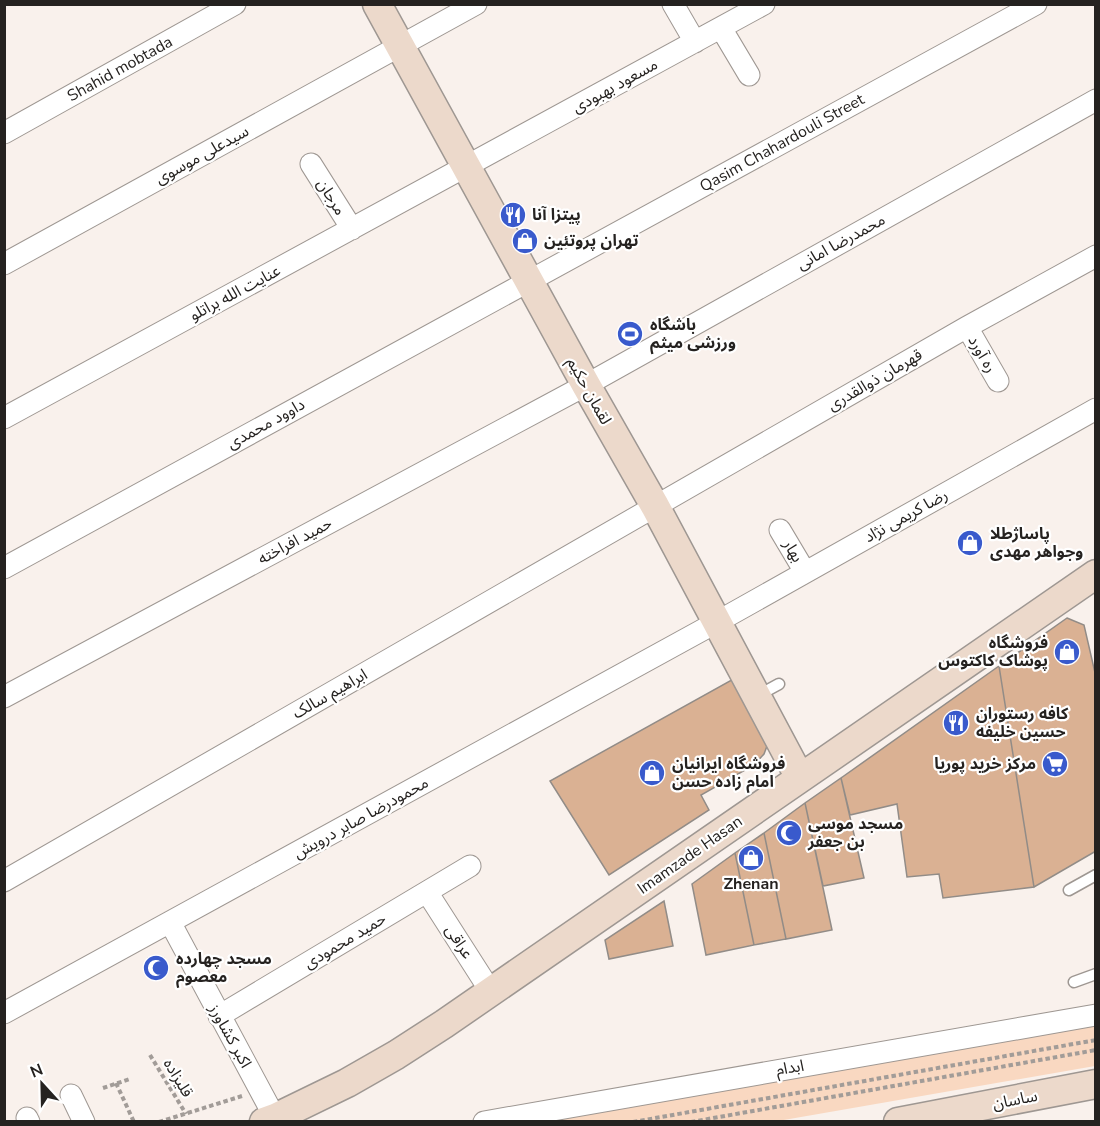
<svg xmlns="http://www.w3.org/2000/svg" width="1100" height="1126" font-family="'Nunito Sans','Noto Sans Arabic',sans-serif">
<rect width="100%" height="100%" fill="#f9f1ec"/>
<path fill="#f9d8c1" d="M1095,1020V1066L778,1121L500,1122Z"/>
<path fill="#dab193" stroke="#928c87" stroke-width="1.5" d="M1067,618L1084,625L1096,677V851L1034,887L999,666Z
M999,666L1034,887L943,898L939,874L907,877L897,804L850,815L841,778Z
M737,677L767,746L764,754L754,765L701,795L709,810L609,875L550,781Z
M841,778L864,878L823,886L805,803Z
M805,803L832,930L786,939L764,833Z
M764,833L786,939L754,945L735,853Z
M735,853L754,945L706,955L692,884Z
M664,901L673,946L609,959L605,940Z"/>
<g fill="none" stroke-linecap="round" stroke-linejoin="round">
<g stroke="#9e9792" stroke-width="13">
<path id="lane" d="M757,696L779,684
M1069,890L1096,875
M1074,982L1096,974"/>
</g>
<g stroke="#9e9792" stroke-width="23">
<path id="street" d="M673,4L695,42
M721,28L749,75
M4,133L235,4
M311,164L352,229
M4,264L476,4
M967,327L998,381
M4,418L764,4
M780,530L805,572
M4,568L1036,4
M4,697L586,385L1096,100
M4,881L967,327L1096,256
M427,892L491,992
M170,922L275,1118
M4,1013L717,622L1096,409
M219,1016L470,866
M71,1095L84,1122
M27,1118L29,1122
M484,1122L1096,1015"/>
</g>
<g stroke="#9e9792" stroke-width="31">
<path id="secondary" d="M377,4L586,385L655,506L800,778
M264,1122L275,1118L347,1083L396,1055L444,1024L1096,574
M898,1122L1096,1084"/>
</g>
<path stroke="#a29c98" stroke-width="4" stroke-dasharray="4.5 3" stroke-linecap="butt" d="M150,1055L186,1114
M116,1083L134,1122
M103,1088L130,1079
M159,1122L242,1096
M633,1122L1096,1040
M691,1122L1096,1050"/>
<use href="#lane" stroke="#fff" stroke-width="10"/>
<use href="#street" stroke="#fff" stroke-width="21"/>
<use href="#secondary" stroke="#ecd9cb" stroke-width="28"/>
</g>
<defs>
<g id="restaurant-disc" transform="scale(1.35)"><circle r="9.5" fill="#395acc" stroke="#fff"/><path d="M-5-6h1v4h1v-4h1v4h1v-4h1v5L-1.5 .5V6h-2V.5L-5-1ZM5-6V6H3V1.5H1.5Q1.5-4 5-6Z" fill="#fff"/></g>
<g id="shop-disc" transform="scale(1.35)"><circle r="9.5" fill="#395acc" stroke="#fff"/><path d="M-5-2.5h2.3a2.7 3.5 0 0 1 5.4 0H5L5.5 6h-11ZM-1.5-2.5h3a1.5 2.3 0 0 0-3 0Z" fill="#fff"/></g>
<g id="stadium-disc" transform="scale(1.35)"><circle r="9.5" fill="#395acc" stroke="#fff"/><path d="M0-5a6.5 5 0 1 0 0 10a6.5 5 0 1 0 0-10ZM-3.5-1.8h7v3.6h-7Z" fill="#fff"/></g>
<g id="supermarket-disc" transform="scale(1.35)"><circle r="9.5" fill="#395acc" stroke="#fff"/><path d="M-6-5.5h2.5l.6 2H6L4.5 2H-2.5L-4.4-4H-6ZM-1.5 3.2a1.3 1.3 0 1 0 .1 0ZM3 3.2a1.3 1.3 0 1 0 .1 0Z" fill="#fff"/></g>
<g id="mosque-disc" transform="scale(1.35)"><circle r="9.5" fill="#395acc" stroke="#fff"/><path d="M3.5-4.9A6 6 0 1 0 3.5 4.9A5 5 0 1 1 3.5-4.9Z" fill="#fff"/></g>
</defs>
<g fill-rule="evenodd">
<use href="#restaurant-disc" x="513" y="215"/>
<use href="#shop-disc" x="525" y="241"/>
<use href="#stadium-disc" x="630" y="334"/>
<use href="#shop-disc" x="970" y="543"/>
<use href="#shop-disc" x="1067" y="652"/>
<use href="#restaurant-disc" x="956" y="723"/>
<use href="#supermarket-disc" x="1055" y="764"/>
<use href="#shop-disc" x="652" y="773"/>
<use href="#mosque-disc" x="789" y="833"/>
<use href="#shop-disc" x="751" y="858"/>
<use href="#mosque-disc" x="156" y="968"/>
</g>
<g text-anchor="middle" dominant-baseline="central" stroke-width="4.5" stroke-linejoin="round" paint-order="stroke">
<g font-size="16" fill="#252220" stroke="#fff">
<text transform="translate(120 69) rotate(-29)">Shahid mobtada</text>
<text transform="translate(615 86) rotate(-29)">مسعود بهبودی</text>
<text transform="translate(782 143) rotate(-29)">Qasim Chahardouli Street</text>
<text transform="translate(202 155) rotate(-29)">سیدعلی موسوی</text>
<text transform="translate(331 197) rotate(58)">مرجان</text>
<text transform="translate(841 242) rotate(-29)">محمدرضا امانی</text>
<text transform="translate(235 293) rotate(-28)">عنایت الله براتلو</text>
<text transform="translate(982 354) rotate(60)">ره آورد</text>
<text transform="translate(875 380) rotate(-30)">قهرمان ذوالقدری</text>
<text transform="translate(589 391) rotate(61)">لقمان حکیم</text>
<text transform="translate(266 424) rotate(-29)">داوود محمدی</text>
<text transform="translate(906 516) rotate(-29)">رضا کریمی نژاد</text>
<text transform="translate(295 541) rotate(-28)">حمید افراخته</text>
<text transform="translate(793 551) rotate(60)">بهار</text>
<text transform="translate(330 694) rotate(-30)">ابراهیم سالک</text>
<text transform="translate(361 818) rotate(-29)">محمودرضا صابر درویش</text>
<text transform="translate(690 855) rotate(-35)">Imamzade Hasan</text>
<text transform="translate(345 941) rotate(-31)">حمید محمودی</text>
<text transform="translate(459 942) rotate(57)">عراقی</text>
<text transform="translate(230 1036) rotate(61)">اکبر کشاورز</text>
<text transform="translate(790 1068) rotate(-10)">ابدام</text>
<text transform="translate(178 1078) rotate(59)">قلیزاده</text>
<text transform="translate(1015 1100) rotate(-11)">ساسان</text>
</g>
<g font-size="16" font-weight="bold" fill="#252220" stroke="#fff" text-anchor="start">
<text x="532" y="215">پیتزا آنا</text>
<text x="544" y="241">تهران پروتئین</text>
<text x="650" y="325">باشگاه<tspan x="650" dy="18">ورزشی میثم</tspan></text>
<text x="990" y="534">پاساژطلا<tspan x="990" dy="18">وجواهر مهدی</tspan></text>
<text x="1048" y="643" text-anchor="end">فروشگاه<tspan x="1048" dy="18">پوشاک کاکتوس</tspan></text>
<text x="976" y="714">کافه رستوران<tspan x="976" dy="18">حسین خلیفه</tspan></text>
<text x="672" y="764">فروشگاه ایرانیان<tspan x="672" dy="18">امام زاده حسن</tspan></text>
<text x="1036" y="764" text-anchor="end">مرکز خرید پوریا</text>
<text x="808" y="824">مسجد موسی<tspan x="808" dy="18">بن جعفر</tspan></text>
<text x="751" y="884" text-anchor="middle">Zhenan</text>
<text x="176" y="959">مسجد چهارده<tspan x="176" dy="18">معصوم</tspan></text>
</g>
</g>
<rect width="1100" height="1126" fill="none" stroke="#252220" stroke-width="12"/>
<g transform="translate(42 1084) rotate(338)" stroke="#ffffff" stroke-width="4.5" paint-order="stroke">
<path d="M0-4.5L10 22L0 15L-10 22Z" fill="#252220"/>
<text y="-9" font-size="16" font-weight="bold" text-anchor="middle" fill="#252220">N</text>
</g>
</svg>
